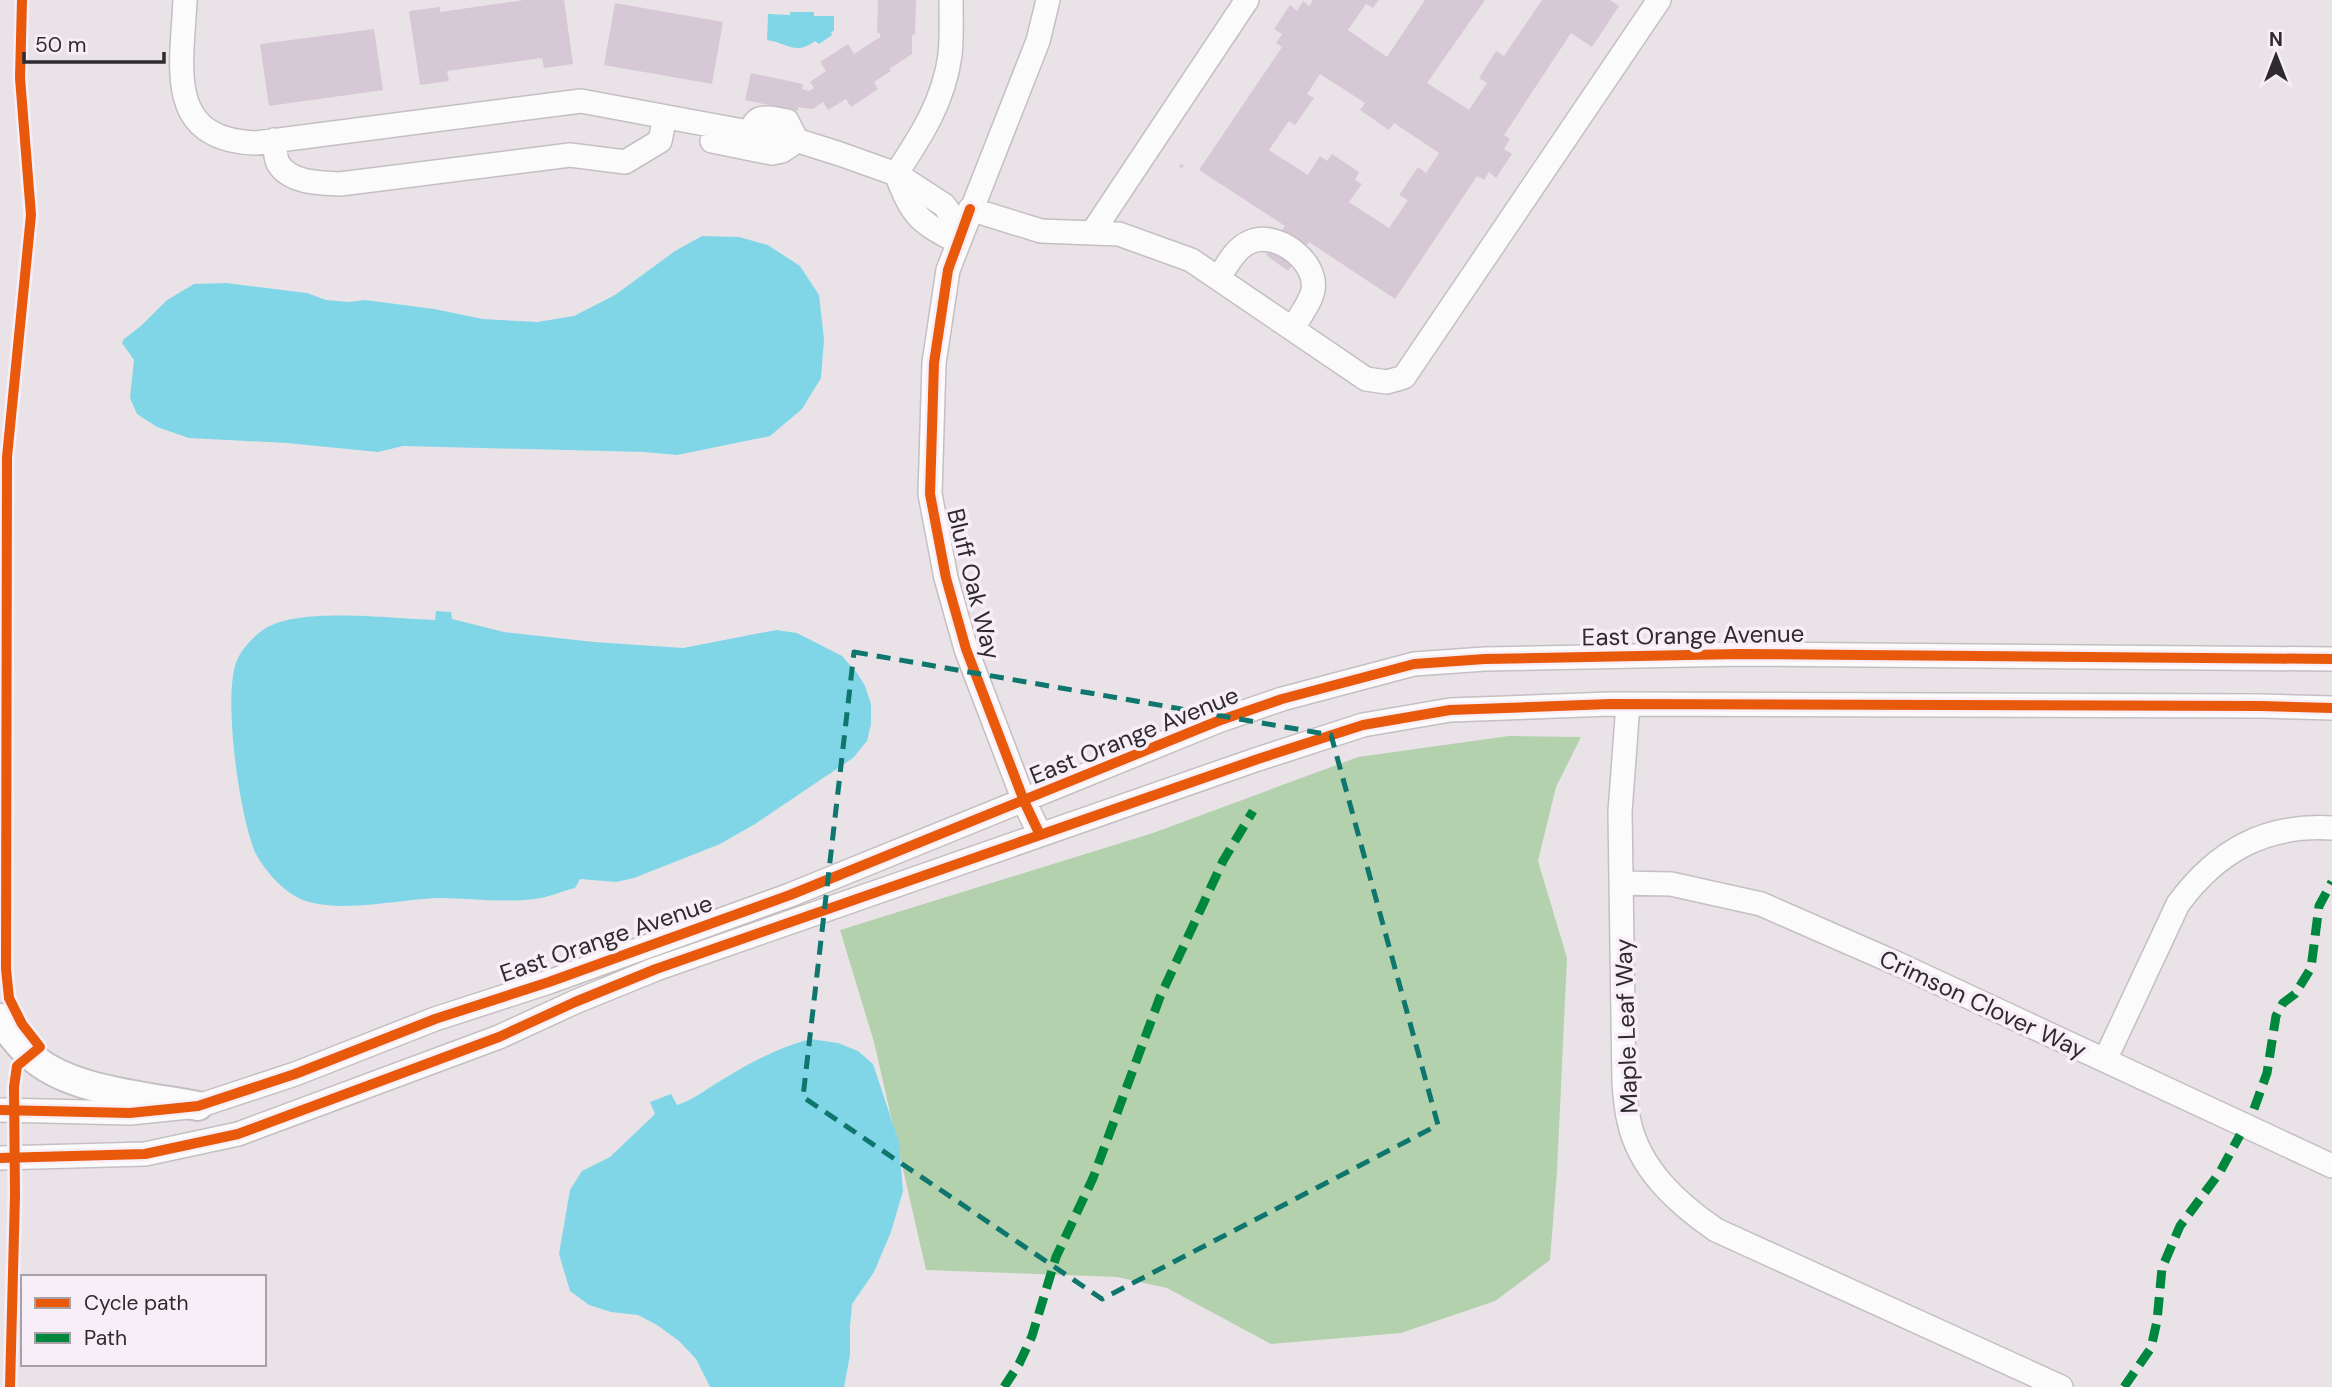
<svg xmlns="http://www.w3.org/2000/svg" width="2332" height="1387" font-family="'DM Sans',sans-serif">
<rect width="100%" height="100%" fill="#e9e3e8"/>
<path fill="#b4d1ae" d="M1509,736L1581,737L1556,787L1538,861L1567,958L1557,1171L1550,1260L1495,1301L1401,1333L1271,1344L1167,1288L1117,1277L926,1270L874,1042L840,930L1153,833L1358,757Z"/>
<path fill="#80d6e7" d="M790,12H814V16H834V31L831,32L832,35L819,44L815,41C795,56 788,43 767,40L768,14L790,15Z
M702,236L739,237L768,245L800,266L819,295L824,339L821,378L802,409L770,436L677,455L644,452L403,446L378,452L287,443L189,438L157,427L137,414L130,398L134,360L122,343L124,339L142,325L167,300L194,284L226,283L307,293L326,300L349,302L365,300L434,309L483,319L537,322L574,316L615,295L675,251Z
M436,611L451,612L452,619L504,632L594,642L683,648L776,630L797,633L842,656L857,673L865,686L871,704V724L867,741L853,758L755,824L720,844L634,878L616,882L580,879L575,888C562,891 548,898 534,899C503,903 470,898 439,898C398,899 327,917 293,895C279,886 265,870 257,856C240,824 221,689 238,658C243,648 254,636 263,630C296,606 393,619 435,620Z
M810,1039L838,1043L858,1051L873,1064L899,1142L903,1191L891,1232L874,1272L852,1304L850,1326V1355L844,1387H710L696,1359L679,1341L657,1325L638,1315L611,1312L589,1305L570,1291L559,1254L570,1190L582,1171L610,1157L655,1114L650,1102L671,1094L677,1105C695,1099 708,1088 725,1078C751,1062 780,1047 810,1039Z"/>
<path fill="#d7c8d6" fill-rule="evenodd" d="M524,0H564L573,64L544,68L542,58L447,71L449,81L420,85L409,11L440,7V12Z
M878,0H916L915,35L912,34V54L889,69L891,71L874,82L878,89L851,107L846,99L828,110L823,102L813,109L798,107V111L745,100L751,73L803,84L802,89L809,91L814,88L810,82L826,71L820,62L848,44L854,54L880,37V33H877Z
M1313,0H1379L1373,8L1366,4L1348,30L1387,57L1425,0H1485L1427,83L1469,110L1487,83L1479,78L1496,51L1504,56L1542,0H1610L1619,6L1592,47L1571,33L1504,135L1510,139L1504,149L1512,154L1496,178L1489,172L1484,180L1477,176L1395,299L1309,242L1288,271L1266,255L1285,226L1199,170L1282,47L1276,43L1282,34L1274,29L1290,5L1297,11L1303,1L1309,6ZM1320,74L1365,103L1360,110L1389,130L1394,123L1439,153L1426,173L1418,167L1399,195L1408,200L1389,228L1349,202L1362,184L1355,180L1359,172L1332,154L1327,161L1320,156L1308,175L1269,150L1289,121L1295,125L1314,98L1307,94Z
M615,3L723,22L712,84L604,65Z
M374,29L383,90L269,106L260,44Z"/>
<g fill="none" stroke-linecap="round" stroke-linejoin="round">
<g stroke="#c4bfc3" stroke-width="26">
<path id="minor" d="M185,0C182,67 164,140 256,143L581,101L802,142L840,154L896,174L944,205L962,230
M274,140C275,147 275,157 278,163C289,183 320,183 340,184L570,155L625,162L660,141L665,117
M712,141L772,153L782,151L797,141L787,121C756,115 754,115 746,148
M896,174C921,136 944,101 950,55C952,37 951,18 951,0
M896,174C913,216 917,221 958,242
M970,209L1041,231L1119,234L1191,260L1366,379L1387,382L1404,377L1659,0
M1092,233L1247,0
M1218,278C1227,266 1235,248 1250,242C1276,230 1318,261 1313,290C1311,302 1299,317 1293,328
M1628,704L1620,812L1624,1083C1625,1096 1626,1109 1629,1121C1639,1169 1678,1204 1716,1230L2061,1387
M1040,835L1024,801L966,649L946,578L930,494L934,363L948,270L1038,41L1048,0
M1621,883L1671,884L1761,904L1898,964L2332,1166
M2105,1060L2178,904C2217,851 2265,824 2332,828
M0,1110L130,1113L198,1106L295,1074L435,1019L549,982L790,895L1218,721L1282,699L1414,664L1485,659L1739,654L2332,659
M0,1158L145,1154L238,1134L499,1037L575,1002L656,969L1258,759L1363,725L1450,710L1610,704L2260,706L2332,708"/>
</g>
<g stroke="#c4bfc3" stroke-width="32">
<path id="major" d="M0,1018C10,1034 21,1048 36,1060C74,1091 150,1097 198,1106"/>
</g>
<path stroke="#d1cfd1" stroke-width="3.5" stroke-dasharray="7 3.5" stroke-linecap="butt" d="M1180,165L1183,167"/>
<use href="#minor" stroke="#fcfbfc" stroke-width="23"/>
<use href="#major" stroke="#fcfbfc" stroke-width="28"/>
<path stroke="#00873e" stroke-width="9" stroke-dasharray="18 9" stroke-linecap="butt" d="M2254,1109L2267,1073L2276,1016L2283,1003L2295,994L2311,968L2319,906L2332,882
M1004,1387L1019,1364L1032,1336L1056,1257L1093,1178L1160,997L1223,861L1253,811
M2124,1387L2151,1348L2157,1321L2162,1268L2180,1226L2220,1172L2240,1135"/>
<g stroke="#f8eef8" stroke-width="15">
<path id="cycleway" d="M970,209L948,270L934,363L930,494L946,578L966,649L1024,801L1040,835
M0,1110L130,1113L198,1106L295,1074L435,1019L549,982L790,895L1218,721L1282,699L1414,664L1485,659L1739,654L2332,659
M0,1158L145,1154L238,1134L499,1037L575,1002L656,969L1258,759L1363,725L1450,710L1610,704L2260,706L2332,708
M10,1387L15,1195L14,1087L17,1066L40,1047L22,1024L9,998L6,969L7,457L31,215L20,78L22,0"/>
</g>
<use href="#cycleway" stroke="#e8590c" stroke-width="10"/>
</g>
<path fill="none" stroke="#0f766e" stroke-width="5" stroke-dasharray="14 9" stroke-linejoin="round" d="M854,652L1331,735L1438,1125L1102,1299L803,1097Z"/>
<g text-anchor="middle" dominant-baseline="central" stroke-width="7" stroke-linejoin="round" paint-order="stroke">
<g font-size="24" fill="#2e2b2e" stroke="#f8eef8">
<text transform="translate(974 584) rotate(76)">Bluff Oak Way</text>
<text transform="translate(1693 635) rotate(-1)">East Orange Avenue</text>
<text transform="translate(1134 735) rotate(-22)">East Orange Avenue</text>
<text transform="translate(606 938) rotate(-19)">East Orange Avenue</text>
<text transform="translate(1983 1004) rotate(25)">Crimson Clover Way</text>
<text transform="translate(1626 1026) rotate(-92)">Maple Leaf Way</text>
</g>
</g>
<rect x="21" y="1275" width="245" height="91" fill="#f8eef8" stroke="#a7a0a7" stroke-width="2"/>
<rect x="35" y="1298" width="35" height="10" fill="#e8590c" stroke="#a7a0a7" stroke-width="2"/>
<text x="84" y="1310" font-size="21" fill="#2e2b2e">Cycle path</text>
<rect x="35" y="1333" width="35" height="10" fill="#00873e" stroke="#a7a0a7" stroke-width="2"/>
<text x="84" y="1345" font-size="21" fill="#2e2b2e">Path</text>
<g transform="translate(2276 56)" stroke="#f8eef8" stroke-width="5" paint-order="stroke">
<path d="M0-5L12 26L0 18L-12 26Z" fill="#2e2b2e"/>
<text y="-10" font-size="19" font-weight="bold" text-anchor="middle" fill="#2e2b2e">N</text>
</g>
<path d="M24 52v10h140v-10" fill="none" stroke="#2e2b2e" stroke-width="3.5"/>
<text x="35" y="52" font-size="21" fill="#2e2b2e" stroke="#f8eef8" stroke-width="5" paint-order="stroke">50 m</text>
</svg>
